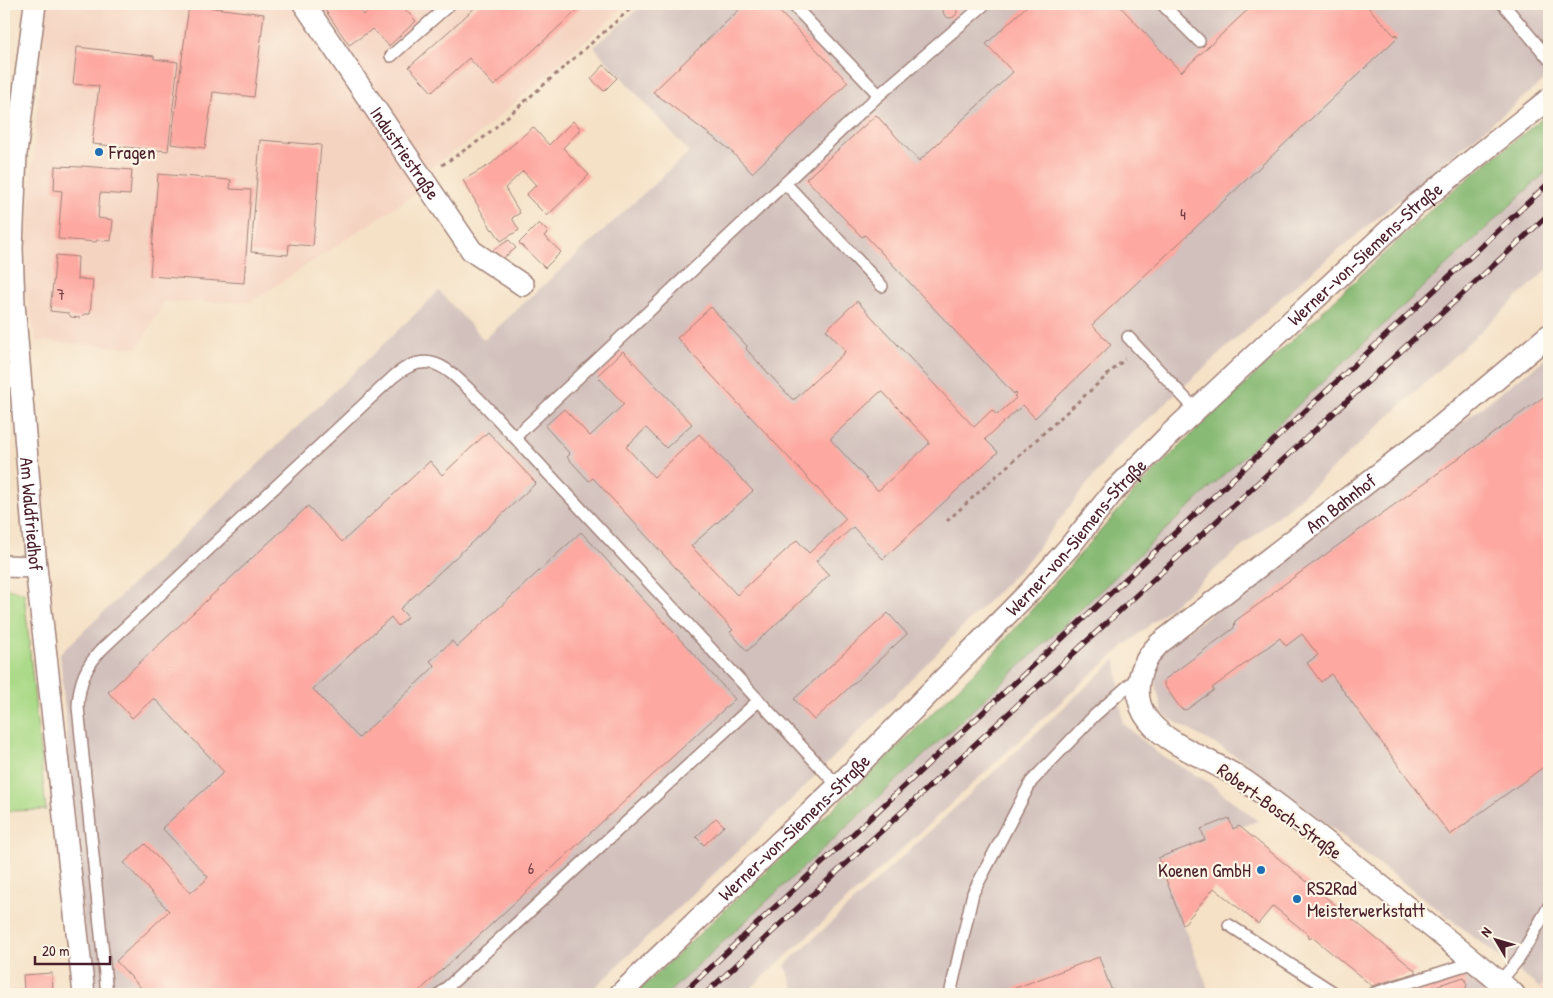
<svg xmlns="http://www.w3.org/2000/svg" width="1553" height="998" font-family="'Patrick Hand',sans-serif">
<rect width="100%" height="100%" fill="#fcf5e5"/>
<filter id="ink" filterUnits="userSpaceOnUse"><feTurbulence type="fractalNoise" baseFrequency=".02" numOctaves="2"/><feDisplacementMap in="SourceGraphic" scale="10" xChannelSelector="R" yChannelSelector="G"/><feConvolveMatrix kernelMatrix="1 2 1 2 8 2 1 2 1" color-interpolation-filters="sRGB"/></filter>
<filter id="wash" filterUnits="userSpaceOnUse"><feTurbulence type="fractalNoise" baseFrequency=".0096" numOctaves="4" result="noise"/><feDisplacementMap in="SourceGraphic" scale="20" xChannelSelector="R" yChannelSelector="G"/><feGaussianBlur stdDeviation="1.12" result="paint"/><feColorMatrix in="noise" values="0 0 0 0 0 0 0 0 0 0 0 0 0 0 0 0 0 1.4 0 .05"/><feComposite in="paint" operator="in"/></filter>
<g filter="url(#wash)">
<rect width="100%" height="100%" fill="#f5e1c6"/>
<path fill="#f5d3c1" d="M47,4H628L474,138L410,181L418,192L251,302H164L138,348L36,341L24,285L36,123Z
M1549,975V994H1538L1540,988Z"/>
<path fill="#d1c0bc" d="M643,4H1549V76L1284,295L1114,450L1025,564L790,801L588,994H90L60,654L439,291L484,340L689,152L594,47Z
M1549,169V268L1317,483L1088,677L745,994H667L1062,627Z
M1549,356V975L1540,988L1245,761L1163,715L1150,660Z
M1116,659L1123,723L1157,753L1208,782L1258,821L1233,829L1229,818L1201,829L1205,840L1158,858L1210,994H796L785,965Z
M1464,977L1489,994H1409Z"/>
<path fill="#abda88" stroke="#7a7c5a" d="M8,588L24,593L46,810L4,811V589Z"/>
<path fill="#88ba74" stroke="#696c50" d="M1549,113V169L1062,627L667,994H635L854,789L992,655L1138,488L1194,432L1439,202Z"/>
<g id="blocks">
<path fill="#fda8a0" fill-rule="evenodd" d="M321,4H356L364,15L376,4H400L416,21L389,46L373,29L349,45Z
M479,4H584L494,86L469,58L432,92L409,67Z
M745,4H772L848,82L752,173L729,149L653,92Z
M1029,4H1118L1181,72L1254,4H1365L1395,36L1396,34L1398,37L1092,325L1111,345L1035,418L1023,405L985,439L998,452L883,559L853,527L816,561L829,575L747,651L730,632L733,630L593,478L589,481L567,457L570,454L545,426L564,409L590,436L624,404L597,376L623,351L692,424L666,448L646,428L626,447L654,477L699,434L753,491L691,546L737,595L797,540L809,553L846,519L677,338L711,307L747,346L746,349L792,399H795L844,353L845,350L826,330L857,301L974,427L992,410L997,415L1016,398L1014,396L1017,394L1015,392L1014,394L865,235L862,237L806,179L876,115L919,161L1013,72L986,44ZM880,392H883L929,441V444L879,490H877L831,440V438Z
M943 11a7 7 0 1 1 14 0a7 7 0 1 1-14 0Z
M189,5L264,14L254,97L213,92L205,148L171,144Z
M77,47L154,56V59L178,62L168,151L92,144L99,86L73,84Z
M604,65L617,78L604,91L591,79Z
M573,121L581,129L563,148L589,175L547,216L526,195L536,185L523,171L505,188L520,213L512,218L519,230L501,241L493,229L492,230L463,180L491,164L533,127L549,145Z
M260,140L321,145L313,246L289,244L288,255L251,252Z
M55,166L82,167V166L132,170L130,195L100,193L98,218L113,220L111,241L97,240L96,242L58,239L62,191L54,190Z
M158,174L231,180L230,189L251,190L244,283L150,276Z
M539,223L548,232L544,236L561,252L545,268L519,243Z
M509,240L516,248L502,259L493,250Z
M56,255L78,257L77,279L93,280L90,314H84L80,318L71,317L68,313L50,311Z
M1549,393V763L1450,835L1331,674L1321,682L1307,663L1318,655L1302,634L1286,646L1280,638L1212,688L1214,690L1186,710L1181,709L1164,685V680L1234,628L1235,621L1273,594L1272,593Z
M488,432L536,483L400,609L408,617L398,626L391,617L313,689L336,714L359,738L435,666L430,661L452,641L457,647L581,532L735,699L416,994H147L116,961L169,911L124,863L145,844L190,893L204,882L208,877L162,828L224,772L154,698L132,718L108,692L308,506L342,542L430,461L442,475Z
M888,613L907,634L814,720L794,699Z
M716,818L724,826L704,845L696,837Z
M1229,818L1233,829L1239,826L1417,972L1415,973L1372,986L1312,937L1310,939L1307,936L1309,935L1273,906L1258,924L1214,888L1183,925L1158,858L1205,840L1201,829Z
M1099,957L1113,994H999Z
M52,973L53,994H4V991L24,990L23,975Z
M1464,977L1467,985L1464,994H1410Z"/>
</g>
</g>
<g filter="url(#ink)">
<use href="#blocks" fill-opacity="0" stroke="#a08078" stroke-width="1"/>
<g fill="none" stroke-linecap="round" stroke-linejoin="round">
<g stroke="#a08078" stroke-width="14">
<path id="lane" d="M792,4L879,95
M1162,4L1199,41
M1503,4L1549,59
M391,56L450,4
M785,183L882,286
M1128,337L1196,410
M4,373L20,378
M515,437L879,95L985,4
M1229,925L1336,994
M1500,982L1520,957L1549,906
M107,994L78,707C79,682 86,666 102,649L393,377C432,344 451,373 480,400L838,786
M440,994L758,701
M953,994L951,990L973,893L1031,782L1094,716L1139,676
M1372,994L1475,962"/>
</g>
<g stroke="#a08078" stroke-width="24">
<g id="street">
<path id="s1" d="M35,4L16,154L12,248L14,303L36,567L84,994"/>
<path id="s2" d="M304,4L472,251L523,285"/>
<path d="M4,566L36,567"/>
<path id="s3" d="M620,994L838,786L1031,590L1070,546L1113,492L1171,433L1417,204L1549,99"/>
<path id="s4" d="M1514,994C1477,963 1440,934 1403,904C1352,862 1301,821 1248,783C1220,763 1169,747 1149,721C1129,696 1139,663 1160,643L1442,425L1549,335"/>
</g>
</g>
<path stroke="#a08078" stroke-width="3" stroke-dasharray="4 4" stroke-linecap="butt" d="M442,165L483,138L636,4
M947,521L1125,359"/>
<use href="#lane" stroke="#fff" stroke-width="11"/>
<use href="#street" stroke="#fff" stroke-width="21"/>
<g stroke="#4a1f2b" stroke-width="5.5">
<path id="rail" d="M682,994L1549,183
M705,994L1549,214"/>
</g>
<use href="#rail" stroke="#fcf5e5" stroke-width="4" stroke-dasharray="11" stroke-linecap="butt"/>
</g>
</g>
<g fill="#1f6fb2" stroke="#fcf5e5" stroke-width="2">
<circle cx="99" cy="152" r="5"/>
<circle cx="1261" cy="870" r="5"/>
<circle cx="1297" cy="899" r="5"/>
</g>
<g text-anchor="middle" dominant-baseline="central" stroke-width="4.5" stroke-linejoin="round" paint-order="stroke">
<g font-size="16" fill="#774148">
<text x="1183" y="214">4</text>
<text x="61" y="294">7</text>
<text x="531" y="868">6</text>
</g>
<g font-size="19" fill="#4a1f2b" stroke="#fcf5e5" text-anchor="start">
<text x="109" y="152">Fragen</text>
<text x="1251" y="870" text-anchor="end">Koenen GmbH</text>
<text x="1307" y="888">RS2Rad<tspan x="1307" dy="22">Meisterwerkstatt</tspan></text>
</g>
<g font-size="19" fill="#4a1f2b" stroke="#fcf5e5">
<text stroke="none"><textPath href="#s2" startOffset="180">Industriestraße</textPath></text>
<text stroke="none"><textPath href="#s3" startOffset="1051">Werner-von-Siemens-Straße</textPath></text>
<text stroke="none"><textPath href="#s4" startOffset="772">Am Bahnhof</textPath></text>
<text stroke="none"><textPath href="#s1" startOffset="512">Am Waldfriedhof</textPath></text>
<text stroke="none"><textPath href="#s3" startOffset="646">Werner-von-Siemens-Straße</textPath></text>
<text transform="translate(1280 811) rotate(36)">Robert-Bosch-Straße</text>
<text stroke="none"><textPath href="#s3" startOffset="241">Werner-von-Siemens-Straße</textPath></text>
</g>
</g>
<rect width="1553" height="998" fill="none" stroke="#fcf5e5" stroke-width="20"/>
<g transform="translate(1496 940) rotate(308)" stroke="#fcf5e5" stroke-width="4" paint-order="stroke">
<path d="M0-4L9 19L0 12L-9 19Z" fill="#4a1f2b"/>
<text y="-8" font-size="14" font-weight="bold" text-anchor="middle" fill="#4a1f2b">N</text>
</g>
<path d="M35 956v8h75v-8" fill="none" stroke="#4a1f2b" stroke-width="2.5"/>
<text x="42" y="956" font-size="15" fill="#4a1f2b" stroke="#fcf5e5" stroke-width="4" paint-order="stroke">20 m</text>
</svg>
